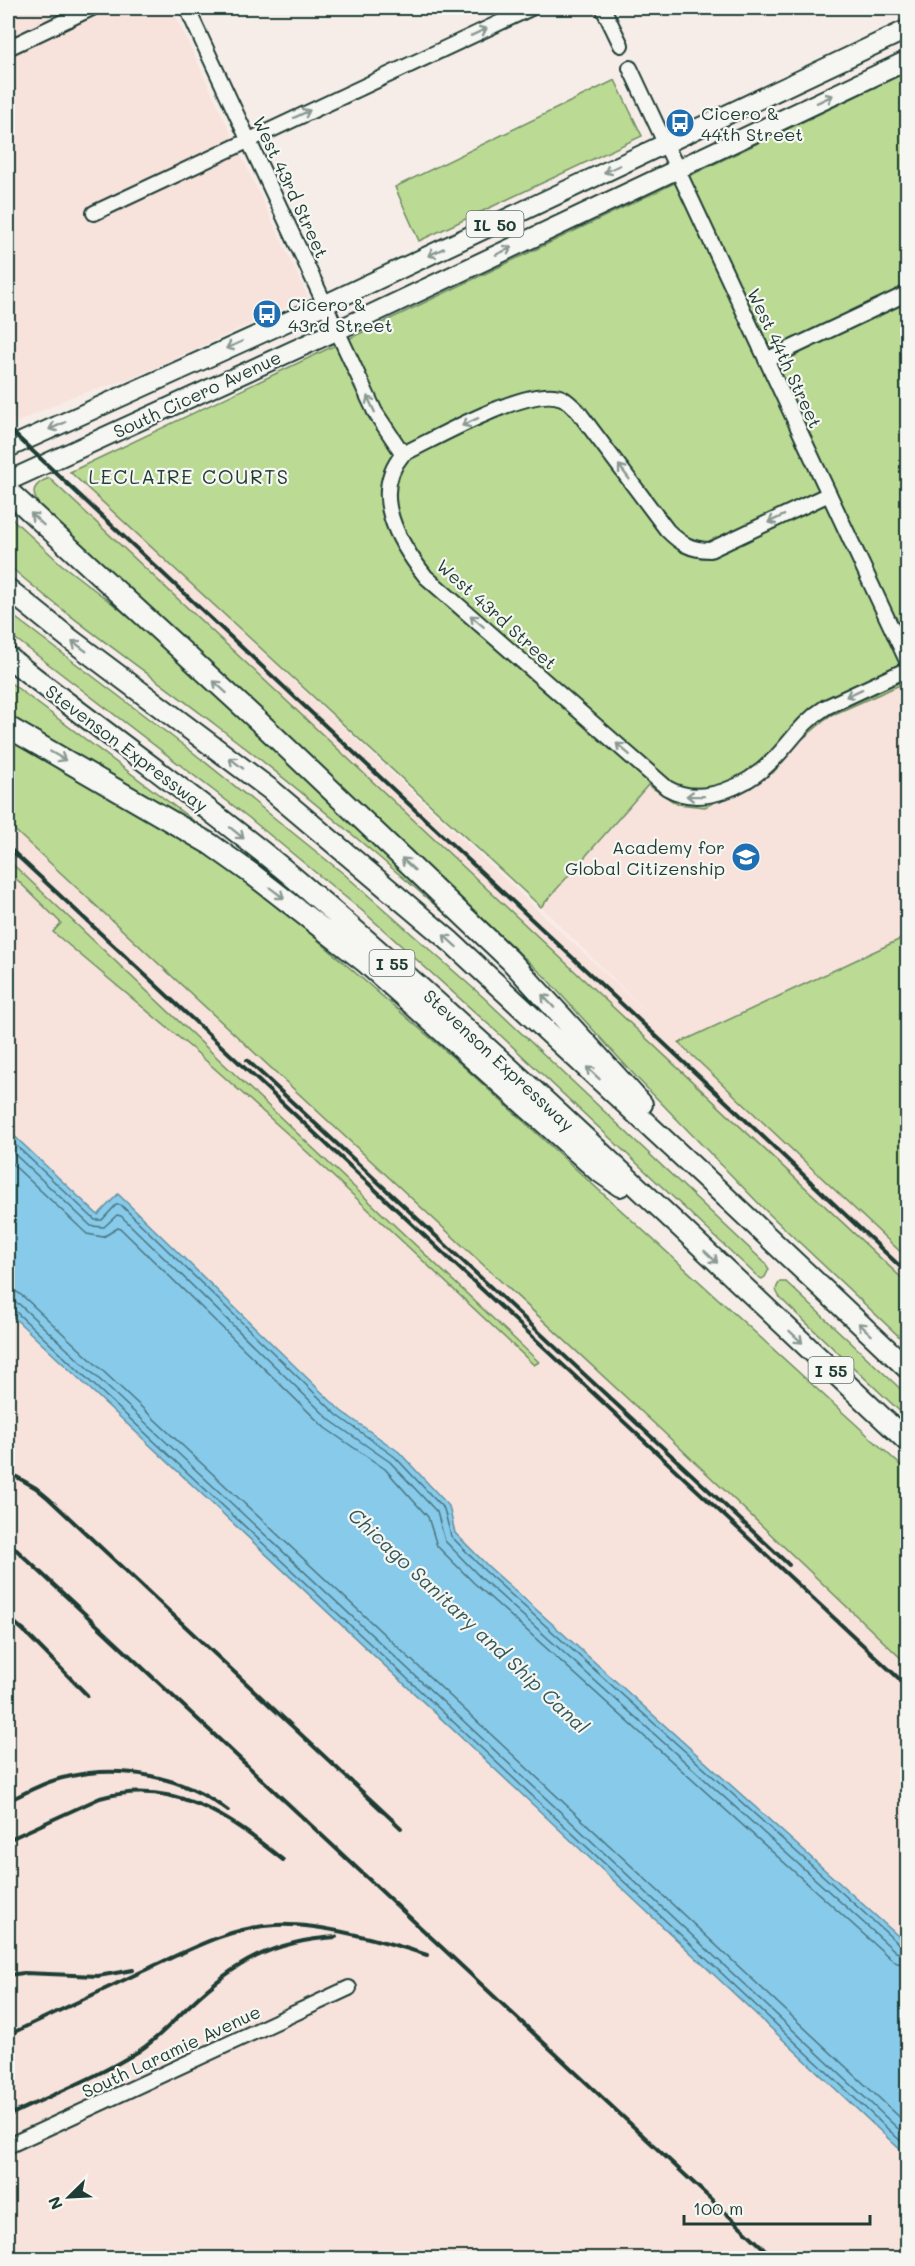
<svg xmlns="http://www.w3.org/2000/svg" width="915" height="2266" font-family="Mali,sans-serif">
<rect width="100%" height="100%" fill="#f7ede8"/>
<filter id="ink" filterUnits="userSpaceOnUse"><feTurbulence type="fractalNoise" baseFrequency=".0167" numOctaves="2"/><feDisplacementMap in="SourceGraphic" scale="12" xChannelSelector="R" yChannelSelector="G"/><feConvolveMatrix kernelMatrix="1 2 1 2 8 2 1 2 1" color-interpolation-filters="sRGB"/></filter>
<g filter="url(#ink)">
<path fill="#f8e2dc" d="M8,8H172L308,297L133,378L71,397L18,422L8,413Z
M87,487L654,1019L541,907L649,785L677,804L773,773L800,741L830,716L902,684L908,695L907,936L680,1044L907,1258V1283L74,501Z
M8,824L658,1427L907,1664V1944L489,1567L455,1533L449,1506L399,1452L341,1411L118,1194L99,1216L8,1130V871L61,923L54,932L195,1051L290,1136L534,1365L538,1361L8,860Z
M8,1312L907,2156V2258H8Z"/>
<path fill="#bbda93" stroke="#6d8c64" stroke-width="1.5" d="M907,72V695L902,684L830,716L800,741L773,773L705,807L677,804L648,785L541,907L70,472Z
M615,80L642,136L419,241L395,187Z
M49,478L907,1283V1344L765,1210L638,1079L544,976L232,684L199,659L39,507L40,506C29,491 34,484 49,478Z
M8,515L61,564L127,615L231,704L473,938C389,865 305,793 217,726C147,672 74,622 8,565Z
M8,612L195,754L344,874L482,996L765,1263L769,1269L765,1277L762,1279L758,1277L498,1033L366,914L248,817L8,633Z
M8,681L214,836L8,716Z
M8,739L126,804L201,848L259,889L465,1068L907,1471V1664L658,1427L8,824Z
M8,860L21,872L539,1362L534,1365L290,1136L195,1051L53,932L61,923L8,871Z
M907,936V1258L679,1043Z
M780,1282H786L907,1395V1418L781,1299C776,1292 774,1289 780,1282Z"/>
<path fill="#88caea" stroke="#5e92a1" stroke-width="1.5" d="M8,1130L98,1215L118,1194L341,1411L399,1452L449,1506L455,1533L489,1567L907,1944V2156L8,1312Z"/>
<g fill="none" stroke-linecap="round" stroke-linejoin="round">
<path stroke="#49757d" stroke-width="1.5" d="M8,1138L95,1220H102L116,1205H121L337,1415L395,1457L444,1509L451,1536L485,1571L901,1946L908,1948
M8,1148L91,1226L104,1227L117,1215L121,1216L331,1421L390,1462L437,1512L445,1541L480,1577L896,1952L908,1956
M8,1160L87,1234L103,1237L118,1228L121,1229L325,1428L385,1469L428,1517L437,1546L474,1583L890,1958L897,1963L908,1965
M8,1291L17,1292L25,1298L908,2125
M8,1300L19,1304L908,2138
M8,1308L14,1310L908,2148"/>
<g stroke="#1f3d34" stroke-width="18">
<path id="minor" d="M187,8L375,412L403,454
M603,8L621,45
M8,48L92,8
M630,68L908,663
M94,213L531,8
M766,360L908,293
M829,494L710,550C690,550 680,543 667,530L577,410C572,406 567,400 562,398C530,384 435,439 403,454C369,494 399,543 426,577L667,788C702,808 747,786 773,760C792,741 802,722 826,707L908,669
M8,2146L349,1988"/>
</g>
<g stroke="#1f3d34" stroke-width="22">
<path id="major" d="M8,448L326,304L908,29
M8,481L338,330L908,60"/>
</g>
<g stroke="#1f3d34" stroke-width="24">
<path id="highway" d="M8,491L267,729L510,960L642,1104
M8,589L70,639L271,790L451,942L713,1185L908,1369
M8,657C102,732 201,800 293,877C505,1057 705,1251 908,1442
M8,727L210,844L252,874L365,962L597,1170L620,1186"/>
</g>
<use href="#minor" stroke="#f6f6f2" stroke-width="14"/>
<use href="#major" stroke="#f6f6f2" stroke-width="18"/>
<use href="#highway" stroke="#f6f6f2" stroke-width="20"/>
<path stroke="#1f3d34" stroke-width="4" d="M8,428L737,1112L908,1274
M8,847L908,1687
M247,1060L789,1565
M8,1472L36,1488L48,1498L401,1828
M8,1542L774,2258
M8,1617L23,1630L87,1695
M8,1801C27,1792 46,1781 67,1777C121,1764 183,1776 228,1811
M8,1840L100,1798C175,1778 227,1815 283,1860
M8,1975L24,1973L98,1976L133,1970
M8,2035C53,2014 98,1992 143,1971C185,1952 228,1927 276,1925C319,1923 385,1941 427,1955
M8,2116C51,2095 98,2077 139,2051C159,2038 173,2021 190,2005C235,1962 273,1941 336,1937"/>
</g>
<defs><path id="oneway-shaft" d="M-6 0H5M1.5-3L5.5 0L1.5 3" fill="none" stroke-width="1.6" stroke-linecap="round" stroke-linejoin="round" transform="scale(1.5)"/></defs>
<g stroke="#8a9a93">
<use href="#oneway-shaft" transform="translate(479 32) rotate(-25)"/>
<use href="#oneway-shaft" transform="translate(825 99) rotate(-25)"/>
<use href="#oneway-shaft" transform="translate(302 114) rotate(-25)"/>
<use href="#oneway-shaft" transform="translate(612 169) rotate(155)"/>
<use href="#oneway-shaft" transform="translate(504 251) rotate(-25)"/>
<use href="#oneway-shaft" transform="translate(436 252) rotate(155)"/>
<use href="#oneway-shaft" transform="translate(234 345) rotate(156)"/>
<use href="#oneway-shaft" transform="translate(371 404) rotate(-115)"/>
<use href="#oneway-shaft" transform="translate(470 422) rotate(155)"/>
<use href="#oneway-shaft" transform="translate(57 426) rotate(156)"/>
<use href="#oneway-shaft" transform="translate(624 472) rotate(-127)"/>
<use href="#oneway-shaft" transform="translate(37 519) rotate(-137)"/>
<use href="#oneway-shaft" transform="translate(776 519) rotate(155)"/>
<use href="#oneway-shaft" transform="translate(477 621) rotate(-139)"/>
<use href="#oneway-shaft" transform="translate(79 646) rotate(-144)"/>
<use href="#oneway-shaft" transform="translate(220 687) rotate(-138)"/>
<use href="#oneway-shaft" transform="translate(854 693) rotate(155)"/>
<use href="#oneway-shaft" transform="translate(623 749) rotate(-139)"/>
<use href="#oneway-shaft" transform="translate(58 756) rotate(30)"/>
<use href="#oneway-shaft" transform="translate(236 763) rotate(-142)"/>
<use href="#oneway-shaft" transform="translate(695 796) rotate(-179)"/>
<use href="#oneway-shaft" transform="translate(237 833) rotate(39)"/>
<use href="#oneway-shaft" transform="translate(408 864) rotate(-137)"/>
<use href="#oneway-shaft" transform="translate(277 893) rotate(37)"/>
<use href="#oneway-shaft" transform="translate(450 941) rotate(-138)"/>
<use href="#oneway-shaft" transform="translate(548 1001) rotate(-133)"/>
<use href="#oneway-shaft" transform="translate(593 1073) rotate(-137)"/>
<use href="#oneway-shaft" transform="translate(711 1257) rotate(43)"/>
<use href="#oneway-shaft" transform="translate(865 1329) rotate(-137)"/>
<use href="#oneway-shaft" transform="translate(796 1337) rotate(43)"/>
</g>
</g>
<defs>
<g id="bus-disc" transform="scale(1.5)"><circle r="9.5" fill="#1f6fb2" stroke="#f6f6f2"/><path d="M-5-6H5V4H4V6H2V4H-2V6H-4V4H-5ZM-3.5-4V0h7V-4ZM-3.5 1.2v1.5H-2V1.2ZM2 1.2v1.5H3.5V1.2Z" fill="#fff"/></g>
<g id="school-disc" transform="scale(1.5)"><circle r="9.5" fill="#1f6fb2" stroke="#f6f6f2"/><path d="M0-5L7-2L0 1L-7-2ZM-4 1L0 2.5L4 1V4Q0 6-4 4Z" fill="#fff"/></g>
</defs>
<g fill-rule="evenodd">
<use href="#bus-disc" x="680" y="123"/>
<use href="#bus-disc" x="267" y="314"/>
<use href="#school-disc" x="746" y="857"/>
</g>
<g text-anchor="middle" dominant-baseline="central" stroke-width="4.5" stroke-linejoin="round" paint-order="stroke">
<g fill="#f6f6f2" stroke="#60746d" stroke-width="1.5">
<rect x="466.5" y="211" width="57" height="26" rx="4.5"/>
<rect x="369.5" y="950" width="45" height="26" rx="4.5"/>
<rect x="808.5" y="1357" width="45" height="26" rx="4.5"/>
</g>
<g font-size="16" font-weight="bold" fill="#1f3d34">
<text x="495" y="224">IL 50</text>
<text x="392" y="963">I 55</text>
<text x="831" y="1370">I 55</text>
</g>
<g font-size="18" fill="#1f3d34" stroke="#f6f6f2" text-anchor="start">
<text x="701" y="113">Cicero &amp;<tspan x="701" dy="21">44th Street</tspan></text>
<text x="288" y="304">Cicero &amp;<tspan x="288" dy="21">43rd Street</tspan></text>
<text x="725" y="847" text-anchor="end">Academy for<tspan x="725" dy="21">Global Citizenship</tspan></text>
</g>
<g font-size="18" fill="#1f3d34" stroke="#f6f6f2">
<text transform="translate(291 187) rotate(65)">West 43rd Street</text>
<text transform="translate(785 358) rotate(65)">West 44th Street</text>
<text transform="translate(197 394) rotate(-25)">South Cicero Avenue</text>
<text transform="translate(497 614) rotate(42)">West 43rd Street</text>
<text transform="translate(127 748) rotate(37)">Stevenson Expressway</text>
<text transform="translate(499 1060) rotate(43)">Stevenson Expressway</text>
<text transform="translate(171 2051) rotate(-25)">South Laramie Avenue</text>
</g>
<g font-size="20" letter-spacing="1.5" fill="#1f3d34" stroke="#f6f6f2">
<text x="189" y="476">LECLAIRE COURTS</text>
</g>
<g font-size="20" font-style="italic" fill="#345958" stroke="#f6f6f2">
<text transform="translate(469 1620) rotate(43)">Chicago Sanitary and Ship Canal</text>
</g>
</g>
<rect width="915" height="2266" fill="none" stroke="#f6f6f2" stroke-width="30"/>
<rect x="15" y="15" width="885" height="2236" fill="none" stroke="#1f3d34" stroke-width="2" filter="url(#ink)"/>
<g transform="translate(69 2197) rotate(246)" stroke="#f6f6f2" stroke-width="4.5" paint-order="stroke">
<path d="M0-4.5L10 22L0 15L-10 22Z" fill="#1f3d34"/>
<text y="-9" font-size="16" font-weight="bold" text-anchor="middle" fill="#1f3d34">N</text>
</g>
<path d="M684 2215v9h186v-9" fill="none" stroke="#1f3d34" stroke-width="3"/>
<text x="693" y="2215" font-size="18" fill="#1f3d34" stroke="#f6f6f2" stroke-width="4.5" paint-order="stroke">100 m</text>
</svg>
